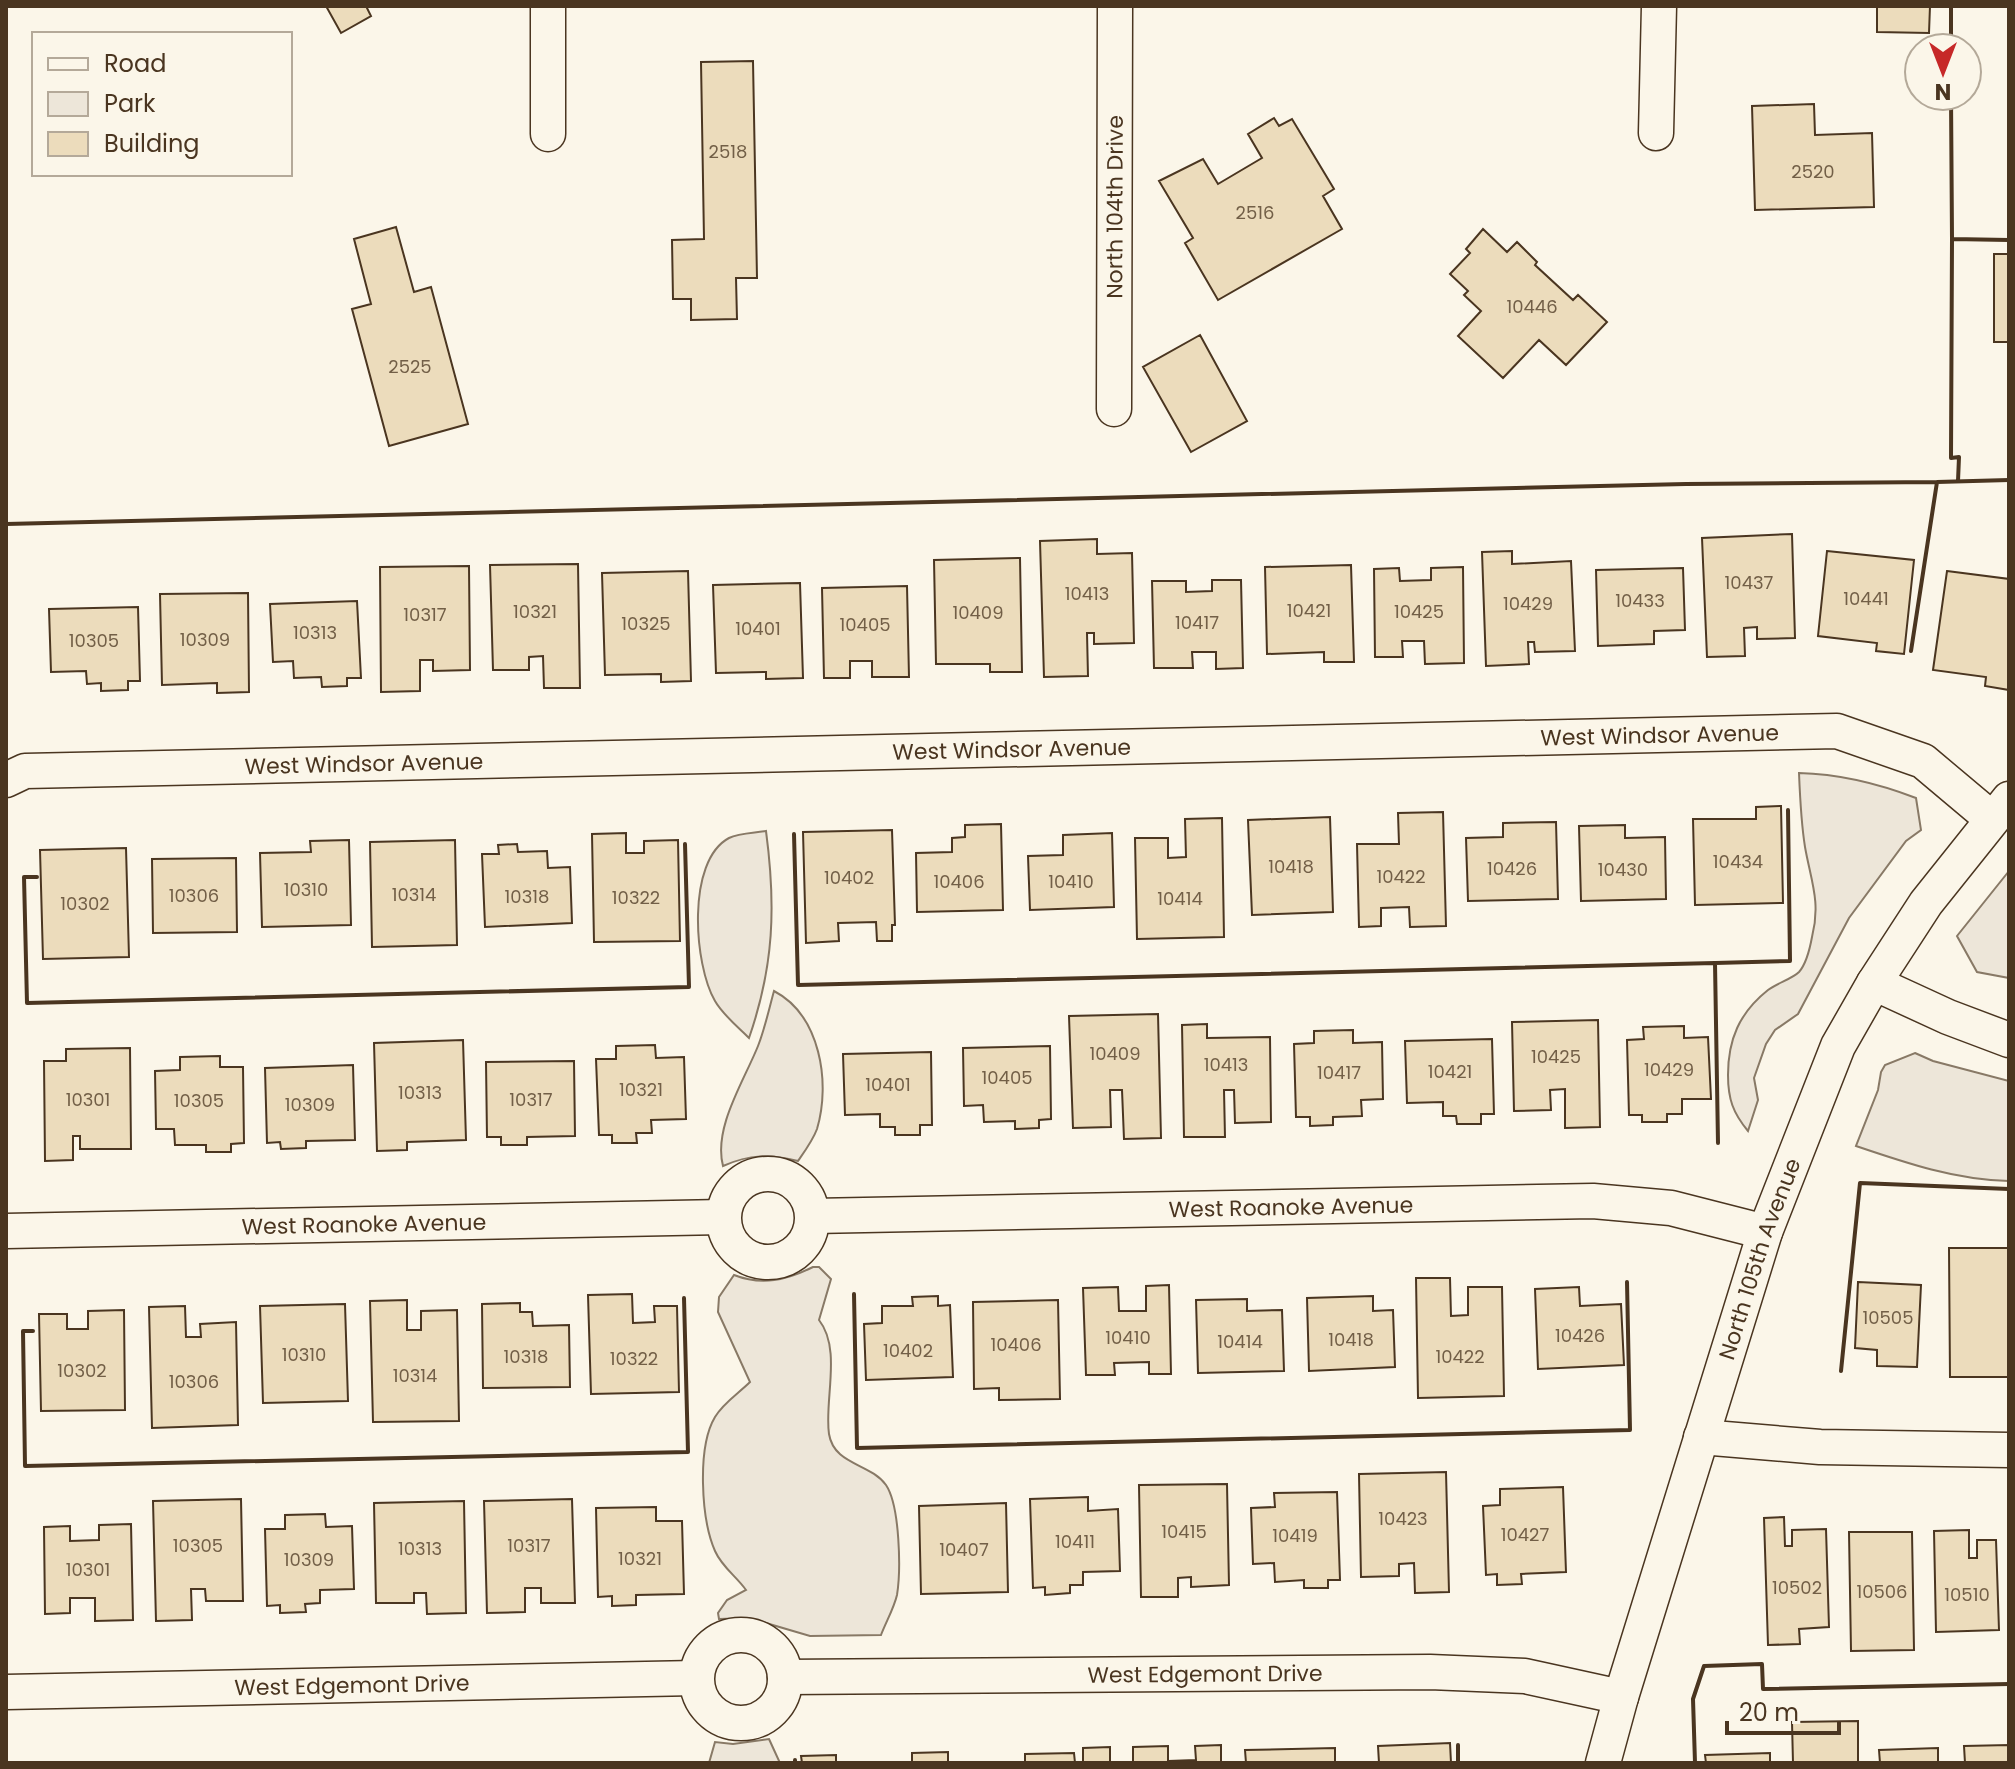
<svg xmlns="http://www.w3.org/2000/svg" width="2015" height="1769" font-family="Poppins,sans-serif">
<rect width="100%" height="100%" fill="#fbf6e9"/>
<path fill="#ede6d9" stroke="#887966" stroke-width="2" d="M1799,773C1841,774 1877,783 1916,798L1921,830L1906,841L1849,918L1798,1014L1775,1030L1766,1044L1754,1078L1758,1100L1748,1131C1733,1113 1728,1099 1728,1075C1728,1040 1739,1013 1768,990C1777,983 1792,979 1799,972C1807,963 1810,948 1812,937C1821,902 1811,881 1805,847C1801,822 1800,798 1799,773Z
M766,831C776,906 774,966 749,1038C738,1027 723,1015 715,1001C694,965 686,861 729,838C739,833 755,833 766,831Z
M2009,871V978L1977,972L1957,936Z
M774,991C820,1015 831,1082 817,1129C813,1140 805,1151 798,1161C770,1154 750,1154 723,1166C713,1128 744,1081 758,1046C765,1028 769,1009 774,991Z
M1915,1053L1933,1061L2009,1081V1181C1956,1180 1906,1163 1856,1146L1878,1090L1881,1072L1885,1065Z
M813,1267H819L831,1279L819,1320C842,1349 824,1401 829,1434C834,1465 870,1463 886,1485C900,1506 901,1570 897,1595C894,1608 886,1622 881,1635L810,1636L749,1618L719,1619L718,1613L727,1600L746,1590C736,1576 722,1567 715,1551C701,1519 697,1447 715,1417C723,1403 739,1393 750,1382L718,1312L719,1297L734,1275C762,1286 787,1280 813,1267Z
M769,1739L780,1763H709L715,1742L733,1744Z"/>
<path fill="#ecdcbc" stroke="#4a3520" stroke-width="2" d="M326,6H366L371,16L341,33Z
M1877,6H1930L1929,33L1877,32Z
M753,61L757,278H736L737,319L691,320V299H673L672,240L704,239L701,62Z
M1814,104L1815,135L1872,133L1874,207L1755,210L1752,106Z
M1274,118L1279,126L1292,119L1334,189L1323,196L1342,229L1218,300L1185,243L1193,238L1159,181L1203,159L1218,184L1262,158L1248,134Z
M396,227L414,292L431,287L468,424L389,446L352,309L371,304L354,239Z
M1483,229L1507,252L1517,242L1537,262L1535,265L1573,300L1578,295L1607,322L1566,365L1539,340L1503,378L1458,336L1481,311L1464,295L1468,291L1450,274L1470,253L1466,249Z
M1994,254H2009V342H1994Z
M1200,335L1247,421L1191,452L1143,367Z
M1792,534L1795,638L1757,639V627L1744,628L1745,656L1707,657L1702,538Z
M1097,539V554L1132,553L1134,643L1094,644V633H1087L1088,676L1044,677L1040,541Z
M1512,551V564L1571,561L1575,651L1535,652L1534,642H1528L1529,664L1486,666L1482,552Z
M1827,551L1914,560L1904,654L1876,651L1877,643L1818,636Z
M1020,558L1022,672H990V664H936L934,560Z
M578,564L580,688H544L543,656L529,657V670H493L490,565Z
M1351,565L1354,662H1324V652L1267,654L1265,567Z
M469,566L470,670L433,671V660H420V691L381,692L380,567Z
M1463,567L1464,663L1425,664L1424,641H1402L1403,657H1375L1374,569L1399,568L1400,581L1431,580V568Z
M1683,568L1685,630L1654,631V644L1598,646L1596,570Z
M688,571L691,681L661,682V674L605,675L602,573Z
M1947,571L2009,579V690L1985,686L1986,677L1933,670Z
M1212,580H1241L1243,668L1216,669V652H1192L1193,668H1154L1152,581H1186V592L1212,591Z
M800,583L803,678L766,679V672L716,673L713,585Z
M907,586L909,677H872V661H850V678H824L822,588Z
M248,593L249,692L217,693V683L162,685L160,594Z
M357,601L361,678H347V686L322,687L321,677L294,678L293,661L273,662L270,604Z
M138,607L140,681H128V690L101,691V683L87,684L86,671L51,672L49,609Z
M1781,806L1783,903L1695,905L1693,819H1756V807Z
M1443,812L1446,926L1410,927L1409,907L1381,908V926L1359,927L1357,844H1399L1398,813Z
M1330,817L1333,912L1252,915L1248,820Z
M1222,818L1224,937L1137,939L1135,838H1168V858L1186,857L1185,819Z
M1556,822L1558,899L1468,901L1466,838L1503,837V823Z
M1001,824L1003,910L917,912L916,853L952,852V838L965,837V825Z
M1625,825V838L1665,837L1666,899L1581,901L1579,826Z
M892,830L895,925H892V941H877L876,922L838,923L839,941L806,943L803,832Z
M626,833V853H644V841L678,840L680,941L594,942L592,834Z
M1112,833L1114,907L1030,910L1028,856L1063,855V835Z
M349,840L351,925L262,927L260,853L311,852L310,841Z
M455,840L457,945L372,947L370,842Z
M517,844L518,852L547,851L548,868L570,867L572,923L485,927L482,854H499L498,845Z
M126,848L129,957L43,959L40,850Z
M236,858L237,932L153,933L152,859Z
M1158,1014L1161,1138L1124,1139L1122,1090H1110L1111,1127L1073,1128L1069,1016Z
M1598,1020L1600,1127L1565,1128V1089L1550,1090L1551,1110L1514,1111L1512,1022Z
M1207,1024V1038L1270,1037L1271,1122L1235,1123L1234,1090H1224L1225,1137H1184L1182,1025Z
M1684,1026V1038L1708,1037L1711,1099H1682V1114H1667V1122H1642V1115H1629L1627,1040L1644,1039L1643,1027Z
M1353,1030V1043L1382,1042L1383,1099L1361,1100L1362,1116L1333,1117V1125L1310,1126V1117H1296L1294,1044L1314,1043V1031Z
M1492,1039L1494,1114H1481V1124H1457L1456,1116H1443V1102L1407,1103L1405,1041Z
M463,1040L466,1140L407,1142V1150L377,1151L374,1043Z
M655,1045L656,1058L684,1057L686,1119L651,1120L652,1133H636L637,1143H612V1135H599L596,1059H616V1046Z
M1050,1046L1051,1119L1039,1120V1128L1015,1129V1121L984,1122L983,1105L964,1106L963,1048Z
M130,1048L131,1149H80V1136H73V1160L45,1161L44,1061H66V1049Z
M931,1052L932,1125H920V1135H895V1127H880V1114L845,1115L843,1054Z
M220,1056V1067H243L244,1143L231,1144V1152H206V1145H175L174,1129H156L155,1071L180,1070V1057Z
M574,1061L575,1136L527,1137V1145H501V1137H487L486,1062Z
M353,1065L355,1140L306,1141V1148L281,1149L280,1142L267,1143L265,1068Z
M1949,1248H2009V1377H1950Z
M1416,1278H1450L1451,1316L1468,1315V1287H1502L1504,1396L1418,1398Z
M1858,1282L1921,1285L1917,1367L1877,1366V1350L1855,1348Z
M1169,1285L1171,1374H1149V1362L1114,1363L1115,1375H1086L1083,1288L1118,1287L1119,1311H1146V1286Z
M1579,1287L1580,1306L1621,1304L1624,1365L1538,1369L1535,1289Z
M632,1294L633,1323L655,1322L654,1306H677L679,1392L591,1394L588,1295Z
M938,1296V1306L950,1305L953,1377L866,1380L864,1324L882,1323V1306H913L912,1297Z
M1373,1296V1311L1393,1310L1395,1367L1309,1371L1307,1298Z
M1247,1299V1311L1282,1310L1284,1371L1198,1373L1196,1300Z
M407,1300V1330H421V1311L457,1310L459,1421L373,1422L370,1301Z
M1058,1300L1060,1399L999,1400V1388L974,1389L973,1302Z
M520,1303V1312H532L533,1326L569,1325L570,1387L483,1388L482,1304Z
M345,1304L348,1401L263,1403L260,1306Z
M185,1306L186,1337H201L200,1324L236,1322L238,1425L152,1428L149,1307Z
M124,1310L125,1410L41,1411L39,1314H67V1329H88V1311Z
M1446,1472L1449,1592L1415,1593L1414,1563L1399,1564V1576L1361,1577L1359,1474Z
M1227,1484L1229,1585L1191,1587V1577L1178,1578V1597H1141L1139,1485Z
M1563,1487L1566,1572L1521,1574L1522,1584L1497,1585V1574L1486,1575L1483,1506L1500,1505V1489Z
M1337,1492L1340,1580H1328V1588H1304V1580L1275,1582L1274,1563L1253,1564L1251,1508L1275,1507L1274,1493Z
M1088,1497V1511L1118,1509L1120,1571L1083,1572V1585H1070V1593L1045,1595V1587L1033,1588L1030,1499Z
M241,1499L243,1601H206L205,1589H191L192,1620L156,1621L153,1501Z
M572,1499L575,1603H541V1588H525V1612L487,1613L484,1501Z
M464,1501L466,1613L427,1614L426,1593H414V1603H376L374,1503Z
M1006,1503L1008,1592L921,1594L919,1506Z
M656,1507V1521H682L684,1594L636,1595V1605L612,1606V1596L598,1597L596,1508Z
M325,1514L326,1527L352,1526L354,1589L320,1590V1603L305,1604L306,1612L280,1613V1605L267,1606L265,1529H285V1515Z
M1784,1517L1785,1546H1792V1530L1826,1529L1829,1627L1799,1629L1800,1644L1768,1645L1764,1518Z
M131,1524L133,1620L95,1621V1598H70V1613L45,1614L44,1527L70,1526V1541L99,1540V1525Z
M1969,1530V1558H1977V1540H1996L1999,1630L1936,1632L1934,1531Z
M1849,1532H1912L1914,1650L1851,1651Z
M1858,1721V1763H1793L1792,1722Z
M1450,1743L1451,1763H1379L1378,1746Z
M1221,1745V1763H1133V1747L1168,1746V1761L1196,1760L1195,1746Z
M2009,1745V1763H1965L1964,1746Z
M1110,1747V1763H1083V1748Z
M1335,1748V1763H1246L1245,1750Z
M1938,1748V1763H1880L1879,1750Z
M948,1752V1763H912V1753Z
M1074,1753L1075,1763H1025V1754Z
M1770,1753V1763H1706L1705,1755Z
M836,1755V1763H802L801,1756Z"/>
<g fill="none" stroke-linecap="round" stroke-linejoin="round">
<g stroke="#4a3520" stroke-width="37">
<g id="street">
<path d="M548,6V134"/>
<path d="M1656,133L1659,6"/>
<path id="s1" d="M1114,409L1115,6"/>
<path id="s2" d="M6,780L25,771L1837,731L1923,761L1992,819"/>
<path d="M1874,983L1948,1017L2009,1040"/>
<circle cx="768" cy="1218" r="44"/>
<path id="s3" d="M813,1216L1593,1201L1671,1208L1765,1232"/>
<path id="s4" d="M6,1231L723,1217"/>
<path d="M1701,1437L1820,1447L2009,1450"/>
<circle cx="741" cy="1679" r="44"/>
<path id="s5" d="M785,1677L1430,1672L1525,1676L1621,1697"/>
<path id="s6" d="M6,1692L696,1678"/>
<path id="s7" d="M1603,1763L1621,1697L1765,1232L1838,1046L1874,983L1926,903L2009,799"/>
</g>
</g>
<use href="#street" stroke="#fbf6e9" stroke-width="34"/>
<path stroke="#4a3520" stroke-width="4" d="M1951,6V48
M1951,96L1952,239L2009,240
M1952,239L1951,458L1959,457L1958,481
M6,524L1686,484L1937,482
M1911,651L1937,482L2009,480
M794,834L798,985L1715,963L1790,961L1788,810
M37,877H24L27,1003L689,987L685,844
M1715,963L1718,1143
M854,1294L857,1448L1630,1430L1627,1282
M33,1331H23L25,1466L688,1452L684,1298
M1841,1371L1860,1183L2009,1189
M1458,1745V1763
M795,1760V1763
M1695,1763L1693,1699L1704,1666L1762,1664L1763,1689L2009,1684"/>
</g>
<g text-anchor="middle" dominant-baseline="central" stroke-width="6" stroke-linejoin="round" paint-order="stroke">
<g font-size="18" fill="#725f47">
<text x="728" y="151">2518</text>
<text x="1813" y="171">2520</text>
<text x="1255" y="212">2516</text>
<text x="1532" y="306">10446</text>
<text x="410" y="366">2525</text>
<text x="1749" y="582">10437</text>
<text x="1087" y="593">10413</text>
<text x="1866" y="598">10441</text>
<text x="1640" y="600">10433</text>
<text x="1528" y="603">10429</text>
<text x="1309" y="610">10421</text>
<text x="535" y="611">10321</text>
<text x="1419" y="611">10425</text>
<text x="978" y="612">10409</text>
<text x="425" y="614">10317</text>
<text x="1197" y="622">10417</text>
<text x="646" y="623">10325</text>
<text x="865" y="624">10405</text>
<text x="758" y="628">10401</text>
<text x="315" y="632">10313</text>
<text x="205" y="639">10309</text>
<text x="94" y="640">10305</text>
<text x="1738" y="861">10434</text>
<text x="1291" y="866">10418</text>
<text x="1512" y="868">10426</text>
<text x="1623" y="869">10430</text>
<text x="1401" y="876">10422</text>
<text x="849" y="877">10402</text>
<text x="959" y="881">10406</text>
<text x="1071" y="881">10410</text>
<text x="306" y="889">10310</text>
<text x="414" y="894">10314</text>
<text x="194" y="895">10306</text>
<text x="527" y="896">10318</text>
<text x="636" y="897">10322</text>
<text x="1180" y="898">10414</text>
<text x="85" y="903">10302</text>
<text x="1115" y="1053">10409</text>
<text x="1556" y="1056">10425</text>
<text x="1226" y="1064">10413</text>
<text x="1669" y="1069">10429</text>
<text x="1450" y="1071">10421</text>
<text x="1339" y="1072">10417</text>
<text x="1007" y="1077">10405</text>
<text x="888" y="1084">10401</text>
<text x="641" y="1089">10321</text>
<text x="420" y="1092">10313</text>
<text x="88" y="1099">10301</text>
<text x="531" y="1099">10317</text>
<text x="199" y="1100">10305</text>
<text x="310" y="1104">10309</text>
<text x="1888" y="1317">10505</text>
<text x="1580" y="1335">10426</text>
<text x="1128" y="1337">10410</text>
<text x="1351" y="1339">10418</text>
<text x="1240" y="1341">10414</text>
<text x="1016" y="1344">10406</text>
<text x="908" y="1350">10402</text>
<text x="304" y="1354">10310</text>
<text x="526" y="1356">10318</text>
<text x="1460" y="1356">10422</text>
<text x="634" y="1358">10322</text>
<text x="82" y="1370">10302</text>
<text x="415" y="1375">10314</text>
<text x="194" y="1381">10306</text>
<text x="1403" y="1518">10423</text>
<text x="1184" y="1531">10415</text>
<text x="1525" y="1534">10427</text>
<text x="1295" y="1535">10419</text>
<text x="1075" y="1541">10411</text>
<text x="198" y="1545">10305</text>
<text x="529" y="1545">10317</text>
<text x="420" y="1548">10313</text>
<text x="964" y="1549">10407</text>
<text x="640" y="1558">10321</text>
<text x="309" y="1559">10309</text>
<text x="88" y="1569">10301</text>
<text x="1797" y="1587">10502</text>
<text x="1882" y="1591">10506</text>
<text x="1967" y="1594">10510</text>
</g>
<g font-size="22" fill="#4a3520" stroke="#fbf6e9">
<text stroke="none"><textPath href="#s1" startOffset="202">North 104th Drive</textPath></text>
<text stroke="none"><textPath href="#s2" startOffset="1656">West Windsor Avenue</textPath></text>
<text stroke="none"><textPath href="#s2" startOffset="1008">West Windsor Avenue</textPath></text>
<text stroke="none"><textPath href="#s2" startOffset="360">West Windsor Avenue</textPath></text>
<text stroke="none"><textPath href="#s3" startOffset="478">West Roanoke Avenue</textPath></text>
<text stroke="none"><textPath href="#s4" startOffset="358">West Roanoke Avenue</textPath></text>
<text stroke="none"><textPath href="#s7" startOffset="528">North 105th Avenue</textPath></text>
<text stroke="none"><textPath href="#s5" startOffset="420">West Edgemont Drive</textPath></text>
<text stroke="none"><textPath href="#s6" startOffset="346">West Edgemont Drive</textPath></text>
</g>
</g>
<rect width="2015" height="1769" fill="none" stroke="#4a3520" stroke-width="16"/>
<rect x="32" y="32" width="260" height="144" fill="#fbf6e9" stroke="#b4a999" stroke-width="2"/>
<rect x="48" y="58" width="40" height="12" fill="#fbf6e9" stroke="#b4a999" stroke-width="2"/>
<text x="104" y="72" font-size="24" fill="#4a3520">Road</text>
<rect x="48" y="92" width="40" height="24" fill="#ede6d9" stroke="#b4a999" stroke-width="2"/>
<text x="104" y="112" font-size="24" fill="#4a3520">Park</text>
<rect x="48" y="132" width="40" height="24" fill="#ecdcbc" stroke="#b4a999" stroke-width="2"/>
<text x="104" y="152" font-size="24" fill="#4a3520">Building</text>
<g transform="translate(1943 72) rotate(180)"><circle r="38" fill="#fbf6e9" stroke="#b4a999" stroke-width="2"/>
<path d="M0-6L14 30L0 20L-14 30Z" fill="#c62828"/>
<text y="-12" font-size="22" font-weight="bold" text-anchor="middle" fill="#4a3520">N</text>
</g>
<path d="M1727 1721v12h112v-12" fill="none" stroke="#4a3520" stroke-width="4"/>
<text x="1739" y="1721" font-size="24" fill="#4a3520" stroke="#fbf6e9" stroke-width="6" paint-order="stroke">20 m</text>
</svg>
